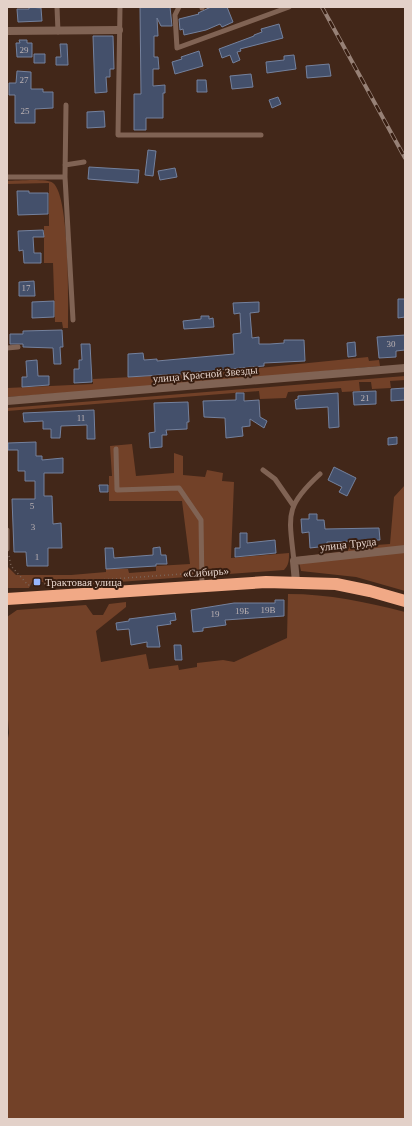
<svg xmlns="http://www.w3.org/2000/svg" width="412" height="1126" font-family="'Times New Roman',serif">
<rect width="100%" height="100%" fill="#422719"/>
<path fill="#724128" d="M7,181C17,181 46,178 53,183C70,196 68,303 68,328H63L62,322H55L53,263H44V226H49V183L7,184Z
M368,357L369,361L379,360L380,366L175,385L7,397V388L93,384V379L211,373Z
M405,376V380L390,381L391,388L372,389L371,382H359L360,391L342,392L341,388L288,392L286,398L260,399L259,391L7,411V408Z
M132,444L136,476L174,473V453L183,456V475L205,477L207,470L223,473L222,481L234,482L231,558L289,553C289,560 289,565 284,570L50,587L43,582H37L38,580H33L29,588H7V566L16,575H71L106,572V569H128L129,573L156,571V566L190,564L182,501H109V476H112L110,446Z
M405,485V591L356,577L301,571L298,557L348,551V547L390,544L394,497Z
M288,594C329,594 366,602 405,612V1119H7V743L9,733L7,707V617L17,610L86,605L93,615H103L109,604L126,602V607L96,631L101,662L146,654L149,669L178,665L179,670L197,667V663L223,660L234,662L287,638Z"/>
<path fill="#44506b" stroke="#74819d" d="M29,7L41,8L42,21L18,22L17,9H29Z
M140,7H170L172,26H161L157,18L158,36H154V57H158L159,69H153V86L165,85V93H163V118H146V130H134V94H141Z
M211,7H227L233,22L222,27L220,24L206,30L184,35L183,29L180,30L179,19L199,14L198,13Z
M279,24L283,38L240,49L241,51L237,52L240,60L233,63L230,55L222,58L219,49L254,36V35L262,32L261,29Z
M93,36H113L114,69H110V77H106L107,92L95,93Z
M19,40H27V43H32V57H17L16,43H20Z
M60,44H67L68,65H56V57H61Z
M199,51L203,66L175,74L172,62L182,59L181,57Z
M34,54H45V63H34Z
M294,55L296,69L267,73L266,62L284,60V56Z
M329,64L331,76L307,78L306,66Z
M17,71L31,72V89H43V92H53V108L35,109V123H15V95H9V83H16Z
M251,74L253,87L232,89L230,76Z
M197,80H206L207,92H197Z
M278,97L281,104L272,108L269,100Z
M104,111L105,127L87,128V112Z
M148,150L156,151L153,176L145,175Z
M89,167L139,170L138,183L88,179Z
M175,168L177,177L160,180L158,171Z
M17,191H29V193H48V214L18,215Z
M43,230L44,237H33L34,253H41V263H24L23,250L19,251L18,231Z
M34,281L35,296H19V282Z
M398,299H405V317L398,318Z
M54,301V317L32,318V302Z
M259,302V312L250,313L252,338L259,337V344H270L284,343V340H304L305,361L264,363V366L195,372V373L128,377V354L143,353L144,360L157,359V361L234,354L233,334L241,333L240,313L234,314L233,303Z
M201,316H209V319L213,318L214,327L184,329L183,321L201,319Z
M62,330L63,347H60L61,364H54L53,348L23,347V344H10V334H23V331Z
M405,335V350L396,351V357L379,358L377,337Z
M355,342L356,356L348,357L347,343Z
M81,344H90L92,382L74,383V369H79V360H82Z
M37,360L38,376H49V385L22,387V377H27L26,361Z
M405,388V400L391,401V389Z
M376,391V404L354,405L353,392Z
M236,393H244V401L259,400L260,417L267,421L264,428L250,419V426L242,427L243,436L226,438L225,418L204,417L203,401L236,400Z
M338,393L339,427L329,428L328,407L296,409L295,400L298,399V396Z
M188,402L189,422H187V429L166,430L167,435H162V447L150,448L149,433L155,432L154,403Z
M94,410L95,439H87V425L61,426L60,438H51V429H43V421L24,422L23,413Z
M397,437V444L388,445V438Z
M36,442V456H42V460L63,458V473H44V496H52L53,524L61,523L62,548H48V566H27L26,552H14L12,499H35V481H25V471H18V450H8V443Z
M334,467L356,478L347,496L339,492L342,487L328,480Z
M99,485H108V492H100Z
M309,514H317V520H324L325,529L379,528L380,540L327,542V546L310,548L309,532L302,533L301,519H309Z
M240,533H247V543L275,540L276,553L235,557V548H240Z
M160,547L161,555H166L167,564H156V566L106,569L105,548H113L114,558L153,555V548Z
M275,600H284V616L225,620L226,625L203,628V631L193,632L191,610L234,603H275Z
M175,613L176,620L170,621L171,624L157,626L160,647H147V642L131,645L129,629L117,630L116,623L129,621V619Z
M174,645H181L182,660H175Z"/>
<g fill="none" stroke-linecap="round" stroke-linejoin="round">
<path stroke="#7b6458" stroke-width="1.5" stroke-dasharray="1 3" stroke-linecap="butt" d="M9,556L11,566L28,585L196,573"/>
<path stroke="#806354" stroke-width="5" d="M57,7L58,32
M120,7L118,135H261
M179,7L175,15L177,48L289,7
M202,7V8
M65,165L84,162
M7,177H65L73,320
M65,177L66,105
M7,348L18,347
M116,449L117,490L179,488L201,520L202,586
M263,470L275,479L293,505
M7,530V549
M294,561C289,515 284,507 320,474"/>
<path stroke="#806354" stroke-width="8" d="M7,31L119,30
M7,401L405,368
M296,582L294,561L405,549"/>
<path stroke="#f1a986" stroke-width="12" d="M7,599L266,582L336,584L370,591L405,601"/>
<g stroke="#978176" stroke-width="4">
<path id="rail" d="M322,7L405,158"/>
</g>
<use href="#rail" stroke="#371d10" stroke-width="2.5" stroke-dasharray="8" stroke-linecap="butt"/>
</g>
<rect fill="#98b6fd" stroke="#371d10" stroke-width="1.5" x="33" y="578" width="8" height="8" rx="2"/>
<g text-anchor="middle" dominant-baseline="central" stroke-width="4" stroke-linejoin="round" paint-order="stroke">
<g font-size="9" fill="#bbb1b2">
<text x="24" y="50">29</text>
<text x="24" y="80">27</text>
<text x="25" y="111">25</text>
<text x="26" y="288">17</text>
<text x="391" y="344">30</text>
<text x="365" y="398">21</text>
<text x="81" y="418">11</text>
<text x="32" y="506">5</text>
<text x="33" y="527">3</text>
<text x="37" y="557">1</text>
<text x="268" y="610">19В</text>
<text x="242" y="611">19Б</text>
<text x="215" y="614">19</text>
</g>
<g font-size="11" fill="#e3d1c9" stroke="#371d10">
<text transform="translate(205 374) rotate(-5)">улица Красной Звезды</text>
<text transform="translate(348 544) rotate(-6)">улица Труда</text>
<text transform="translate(206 572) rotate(-4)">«Сибирь»</text>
</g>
<g font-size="11" fill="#e3d1c9" stroke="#371d10" text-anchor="start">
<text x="45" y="582">Трактовая улица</text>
</g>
</g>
<rect width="412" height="1126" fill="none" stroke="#e3d1c9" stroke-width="16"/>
</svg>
